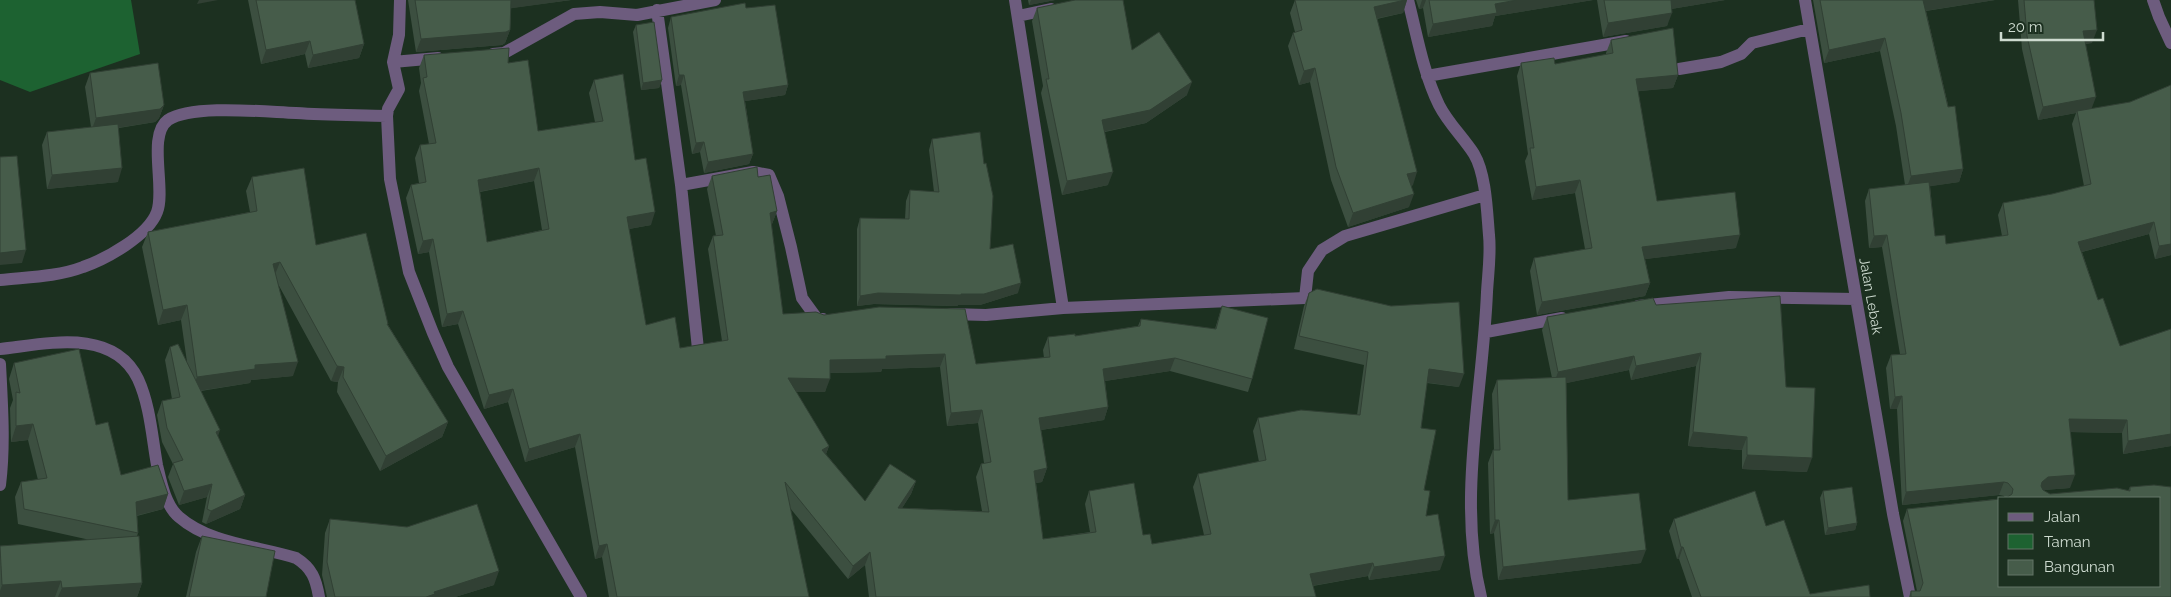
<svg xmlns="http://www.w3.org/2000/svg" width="2171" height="597" font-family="Raleway,sans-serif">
<rect width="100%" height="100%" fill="#1c3020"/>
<path fill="#1d6231" d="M0,0H131L140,54L30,92L0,80Z"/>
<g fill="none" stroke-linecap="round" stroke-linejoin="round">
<path stroke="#6d5c7e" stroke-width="12" d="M400,0L399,35L393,62L399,89L388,109L387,116L390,179L409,272L433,333L448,367L581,597
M1015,0L1063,308
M1408,0C1417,35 1423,72 1439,105C1448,123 1463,137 1474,154C1486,174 1487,212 1489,235C1491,254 1488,274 1487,292C1483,392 1457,499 1481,597
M1805,0L1893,514L1910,597
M2153,0L2159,17L2171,43
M657,10L681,185L698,349
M1018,16L1051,9
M493,54L504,53L574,14L600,12L637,15L715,0
M393,62L438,58
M1679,69L1721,62L1741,54L1752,43L1809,29
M1427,76L1626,41
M681,185L753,172L769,175L778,196L791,247L802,298L818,320L823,319
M0,280C27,277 57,277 83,267C106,259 148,236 157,212C166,189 147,135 168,120C192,104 266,112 296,113C326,115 356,115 387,116
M1638,306L1729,297L1856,299
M950,314L986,315L1063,308L1305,298L1308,271L1322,250L1345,236L1485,195
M1486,332L1562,318
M0,349C46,344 113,327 138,379C150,405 152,437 157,465C161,482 165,505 179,517C210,544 258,546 296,558C312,568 316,579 319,597
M0,364C2,404 5,445 0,485"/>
</g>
<path fill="#3c4f40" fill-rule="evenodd" d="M248,0H355L364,44L359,58L308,68L305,54L261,64Z
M408,0H571L511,8L510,30L505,43L502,45L416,52Z
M1028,0H1055L1029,5Z
M1295,0H1407L1403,13L1377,19L1413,185L1411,186L1409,207L1348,227L1331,180L1310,82L1299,85L1288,46L1293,33L1295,32L1290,13Z
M1416,0H1593L1495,16L1492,26L1428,37L1423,8L1419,9Z
M1597,0H1725L1671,9L1667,26L1603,37Z
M1813,0H1995L1926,11L1963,169L1959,182L1930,186L1935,236L1946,244L2002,236L1998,215L2003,203L2052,194L2084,186L2072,124L2076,113L2038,120L2022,49L2018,0H2094L2092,43L2085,44L2091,109L2130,102L2171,85V255L2155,259L2149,234L2082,252L2098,300L2120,346L2171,329V446L2123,454L2122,433L2071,432L2070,488L2043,490L2050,494L2128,491L2130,487L2171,597H1909L1911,591H1917L1903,521L1907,509L2005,498L2004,496L1999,495L1902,505L1897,409H1890L1886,368L1891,355L1900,354L1882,247L1869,248L1865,201L1869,189L1905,185L1896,126L1880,51L1824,63Z
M746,8L788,85L785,95L745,101L753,154L749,164L704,173L700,152L692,154L681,85L676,86L668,28L671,17Z
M1037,8L1132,50L1187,95L1146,123L1105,132L1108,185L1062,195L1041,93L1043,86L1032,21Z
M636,25L662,80L659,88L641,90L633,32Z
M1611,40L1678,75L1673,88L1638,91L1657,201L1736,248L1645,259L1650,283L1645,296L1537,315L1530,271L1534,258L1585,249L1575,193L1532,200L1525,161L1528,154L1517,76L1521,63L1555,64L1606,55V53Z
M424,55L508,63L538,131L595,122L589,93L594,80L635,160L651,225L629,229L646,325L680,348L722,341L708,249L713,236H716L707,189L712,176L758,177L777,211L772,224L771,225L783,314L824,315L976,364L1044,358L1043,350L1048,337L1075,336L1138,326L1141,319L1215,329L1222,306L1252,379L1248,392L1170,371L1105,381L1108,407L1104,420L1041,430L1047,468L1042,482L1036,483L1043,539L1090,532L1085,504L1089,491L1143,535L1152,544L1204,535L1193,487L1198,474L1259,462L1253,431L1258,418L1357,415L1364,365L1294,349L1304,306L1309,293L1459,387L1427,383L1421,428L1426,516L1440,570L1369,580L1368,576L1313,586L1316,597H869L865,565L848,579L790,508L809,597H609L602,557L595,559L575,447L525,462L508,402L484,409L458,324L442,327L429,252L418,254L406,198L411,185L419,183L415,158L420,145L429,144L419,91L421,83L419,68ZM534,181L542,230L487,242L480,192ZM940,367L947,426L978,423L984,463L981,464L976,477L982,511L902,508L911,494L916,481L865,501L826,454L829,446L796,392H825L830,373L881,372L882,369Z
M90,73L164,105L159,118L155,122L119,128L118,182L47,189L42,145L47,132L91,127L85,87Z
M932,139L990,249L1018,293L980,305H958L957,306L874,304L857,306V229L860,218L905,219L906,201L910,190L934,192L929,150Z
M252,177L316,245L388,325L448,422L442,437L380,471L337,392L338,382L331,381L278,284L293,376L251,380L250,383L201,391L218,437L245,495L240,509L206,524L202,522L207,497L179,505L168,477L173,464L162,442L157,415L162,401L172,399L165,360L170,347L187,362L181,320L158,325L142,247L148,232L250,212L246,191Z
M1656,305L1786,387L1807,472L1742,469V450L1688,446L1696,366L1631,380L1629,370L1566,383L1568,500L1641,563L1498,580L1494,533L1490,534L1488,463L1493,450H1494L1492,394L1497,380L1552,378L1542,330L1547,317Z
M14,363L96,425L121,475L168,494L163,509L137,516L138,533L137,536L142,583L137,597H0V546L90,540L18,524L15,497L21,482L38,480L28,440L11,442L10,408L13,400L9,379Z
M1823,491L1857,523L1855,530L1825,535L1820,498Z
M330,519L494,585L455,597H327L322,575L325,533Z
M1674,519L1766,526L1810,594L1870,597H1692L1679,559H1677L1669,531Z
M202,536L266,597H186L196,552Z"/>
<path fill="#314034" d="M199,0H218L197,4Z
M510,0H571L507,9Z
M1031,0H1055L1029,5Z
M1405,0H1407L1403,13L1369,20L1374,7Z
M1422,0H1426L1423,8L1419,9Z
M1517,0H1593L1495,16L1492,26L1428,37L1433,24L1495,4Z
M1669,0H1725L1665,10Z
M1923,0H1995L1918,12Z
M1672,13L1667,26L1603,37L1608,23Z
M510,30L505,43L502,45L416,52L421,39Z
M2097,30L2092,43L2078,44L2083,31Z
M1885,38L1880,51L1824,63L1829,50Z
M310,41L305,54L261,64L266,50Z
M364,44L359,58L308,68L313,55Z
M1315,68L1310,82L1299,85L1304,71Z
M679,75H684L681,85L676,86Z
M1678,75L1673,88L1631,92L1636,79Z
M662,80L659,88L641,90L643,83Z
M1192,82L1187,95L1146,123L1097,133L1102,120Z
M788,85L785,95L739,102L743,92Z
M2096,97L2091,110L2077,111L2076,113L2038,120L2043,107Z
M164,105L159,118L155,122L91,132L96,118Z
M704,142L700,152L692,154L696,143Z
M753,154L749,164L704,173L708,162Z
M122,168L118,182L47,189L52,175Z
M539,168L534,181L473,193L478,180Z
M1963,169L1959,182L1906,190L1911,176Z
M1113,172L1108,185L1062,195L1067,181Z
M1417,172L1413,185L1402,187L1407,174Z
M1580,180L1575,193L1532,200L1536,187Z
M1414,194L1409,207L1348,227L1353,213Z
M777,211L772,224L765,226L770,213Z
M655,212L651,225L623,230L627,217Z
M2154,222L2149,234L2074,254L2078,242Z
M1740,235L1736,248L1638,260L1642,247Z
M1887,235L1882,247L1869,248L1874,236Z
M433,239L429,252L418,254L423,241Z
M2171,244V255L2155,259L2159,246Z
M26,250L22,263L0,265V253Z
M280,262L274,277L273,264Z
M1021,283L1018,293L980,305H958L957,306L874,304L857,306L860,296L878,293L961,294Z
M1650,283L1645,296L1537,315L1542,302Z
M187,305L181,320L158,325L163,310Z
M463,311L458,324L442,327L447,314Z
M1701,353L1696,366L1631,380L1636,366Z
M945,354L940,367L882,369L881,372L825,373L830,360L886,356Z
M1634,356L1629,370L1553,386L1558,372Z
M1175,358L1170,371L1098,382L1103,369Z
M298,362L293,376L251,380L250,383L191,392L197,377L255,365Z
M337,366L344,367L338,382L331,381Z
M1429,369L1464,374L1459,387L1424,382Z
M788,378L830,379L825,392H784Z
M513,389L508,402L484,409L489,395Z
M1902,396L1897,409H1890L1895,397Z
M1108,407L1104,420L1034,431L1039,418Z
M982,410L978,423L947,426L951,413Z
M2069,419L2127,420L2122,433L2065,432Z
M448,422L442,437L380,471L386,456Z
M33,424L28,440L11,442L16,426Z
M220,430L216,443V432Z
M1693,432L1747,437L1742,450L1688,446Z
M580,434L575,447L525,462L529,449Z
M2171,434V446L2123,454L2128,441Z
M829,446L824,459L822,450Z
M1747,455L1812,458L1807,472L1742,469Z
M1047,468L1042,482L1030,484L1034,471Z
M2075,475L2070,488L2044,490L2038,494L2042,482L2048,477Z
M916,481L911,494L894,521L898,508Z
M2004,482L1999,495L1902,505L1906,492Z
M212,484L207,497L179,505L184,491Z
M168,494L163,509L130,517L136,502Z
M245,495L240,509L206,524L211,511Z
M1495,520H1499L1494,533L1490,534Z
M1857,523L1855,530L1825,535L1828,528Z
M607,544L602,557L595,559L599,546Z
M1681,547H1683L1679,559H1677Z
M1646,550L1641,563L1498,580L1503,567Z
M870,552L865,565L848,579L853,566Z
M1445,556L1440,570L1369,580L1374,567Z
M1373,563L1368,576L1305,587L1310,574Z
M499,571L494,585L455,597H426L434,592Z
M61,581L55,597H0V591L2,585Z
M142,583L137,597H58L62,588Z"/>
<path fill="#465c4a" stroke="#314034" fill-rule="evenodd" d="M256,0H355L364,44L313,55L310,41L266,50Z
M415,0H511L510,30L506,32L421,39Z
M1075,0H1123L1132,50L1159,32L1192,82L1150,110L1102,120L1113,172L1067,181L1046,79H1049L1037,8Z
M1295,0H1405L1374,7L1417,172L1407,174L1414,194L1353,213L1336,167L1315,68L1304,71L1293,33L1302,30Z
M1429,0H1517L1495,4L1497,13L1433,24Z
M1604,0H1671L1672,13L1608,23Z
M1820,0H1923L1948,107L1955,106L1963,169L1911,176L1901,113L1885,38L1829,50Z
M2024,0H2094L2097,30L2083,31L2096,97L2043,107L2027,36Z
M745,3L746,8L775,5L788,85L743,92L753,154L708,162L704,142L696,143L684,75H679L671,17Z
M654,22L662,80L643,83L636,25Z
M1673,28L1678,75L1636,79L1657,201L1735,192L1740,235L1642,247L1650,283L1542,302L1534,258L1592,248L1580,180L1536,187L1530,148H1534L1521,63L1554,58L1555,64L1613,53L1611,40Z
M509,48L508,63L528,60L538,131L603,121L594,80L623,74L635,160L646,158L655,212L627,217L646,325L675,317L680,348L728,340L713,236L723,235L712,176L757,167L758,177L770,175L777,211L770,213L783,314L816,312L824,315L879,307L965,309L976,364L1050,357L1048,337L1075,334V336L1140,326L1141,319L1216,329L1222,306L1268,318L1252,379L1175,358L1103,369L1108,407L1039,418L1047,468L1034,471L1043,539L1096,532L1089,491L1134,483L1143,535L1150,534L1152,544L1211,534L1198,474L1266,460L1258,418L1301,410L1360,415L1368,352L1299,336L1309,293L1317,289L1391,306L1459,302L1464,374L1429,369L1421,428L1436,430L1424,490L1430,491L1426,516L1438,514L1445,556L1374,567L1373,563L1310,574L1316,597H876L870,552L853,566L785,482L809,597H617L607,544L599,546L580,434L529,449L513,389L489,395L463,311L447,314L433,239L423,241L411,185L426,182L420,145L436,143L423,78L427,77L424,55ZM539,168L549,229L487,242L478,180ZM945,354L951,413L982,410L991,462L981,464L989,512L898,508L916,481L890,464L865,501L822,450L829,446L788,378L830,379V360L886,359V356Z
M158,63L164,105L160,109L96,118L90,73Z
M2171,85V244L2159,246L2154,222L2078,242L2098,300L2103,298L2120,346L2171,329V434L2128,441L2127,420L2069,419L2075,475L2048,477L2042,482L2041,486L2043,490L2050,494L2117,488L2130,491V487L2154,485L2171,487V597H1911V591H1920L1923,583L1907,509L2000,499V586H2160V498H2006L2012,494L2013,489L2008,483L2004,482L1906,492L1902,396L1895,397L1891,355L1906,354L1887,235L1874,236L1869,189L1929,182L1935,236L1945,235L1946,244L2008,235L2003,203L2052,194L2091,184L2077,111L2130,102Z
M118,124L122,168L52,175L47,132Z
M980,132L984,164L986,163L993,196L990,249L1013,244L1021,283L984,294H961V295L878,293L860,296V218L909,219L910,190L939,192L932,139Z
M17,156L26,250L0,253V157Z
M304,168L316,245L366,233L388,324H387L448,422L386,456L343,377L344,367L337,366L280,262L273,264L298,362L255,365V369L197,377L187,305L163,310L148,232L257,211L252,177Z
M1780,296L1786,387L1815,388L1812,458L1747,455V437L1693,432L1701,353L1636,366L1634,356L1558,372L1547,317L1653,298L1656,305Z
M178,344L220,430L216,432L245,495L211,511L207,509L212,484L184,491L173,463L183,460L167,428L162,401L180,397L170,347Z
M79,349L96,425L108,422L121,475L158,465L168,494L136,502L138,533L24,509L21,482L47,478L33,424L16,426V392L20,393L14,363Z
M1566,377L1568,500L1639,493L1646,550L1503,567L1499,520H1495L1493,450H1500L1497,380Z
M1852,487L1857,523L1828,528L1823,491Z
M1755,491L1766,526L1784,520L1810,594L1869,585L1870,597H1701L1683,547H1681L1674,519Z
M477,504L499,571L434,592L435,594L426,597H335L327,562L330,519L407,527Z
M139,536L142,583L62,588L61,581L2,585L0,546Z
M202,536L275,551L266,597H189Z"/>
<g text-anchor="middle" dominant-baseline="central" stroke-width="4" stroke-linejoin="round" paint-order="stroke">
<g font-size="14" fill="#cedbd0" stroke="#1c3020">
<text transform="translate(1871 296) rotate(80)">Jalan Lebak</text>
</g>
</g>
<rect x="1998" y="497" width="162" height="90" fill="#1c3020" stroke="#637466"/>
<rect x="2008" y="513" width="25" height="8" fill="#6d5c7e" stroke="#637466"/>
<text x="2044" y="522" font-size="15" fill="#cedbd0">Jalan</text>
<rect x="2008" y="534" width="25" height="15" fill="#1d6231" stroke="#637466"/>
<text x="2044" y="547" font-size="15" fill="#cedbd0">Taman</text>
<rect x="2008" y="560" width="25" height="15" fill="#465c4a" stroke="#637466"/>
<text x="2044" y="572" font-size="15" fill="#cedbd0">Bangunan</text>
<path d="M2001 32v8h102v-8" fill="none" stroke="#cedbd0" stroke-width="2.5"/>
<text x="2008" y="32" font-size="15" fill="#cedbd0" stroke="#1c3020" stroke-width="4" paint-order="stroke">20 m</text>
</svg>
